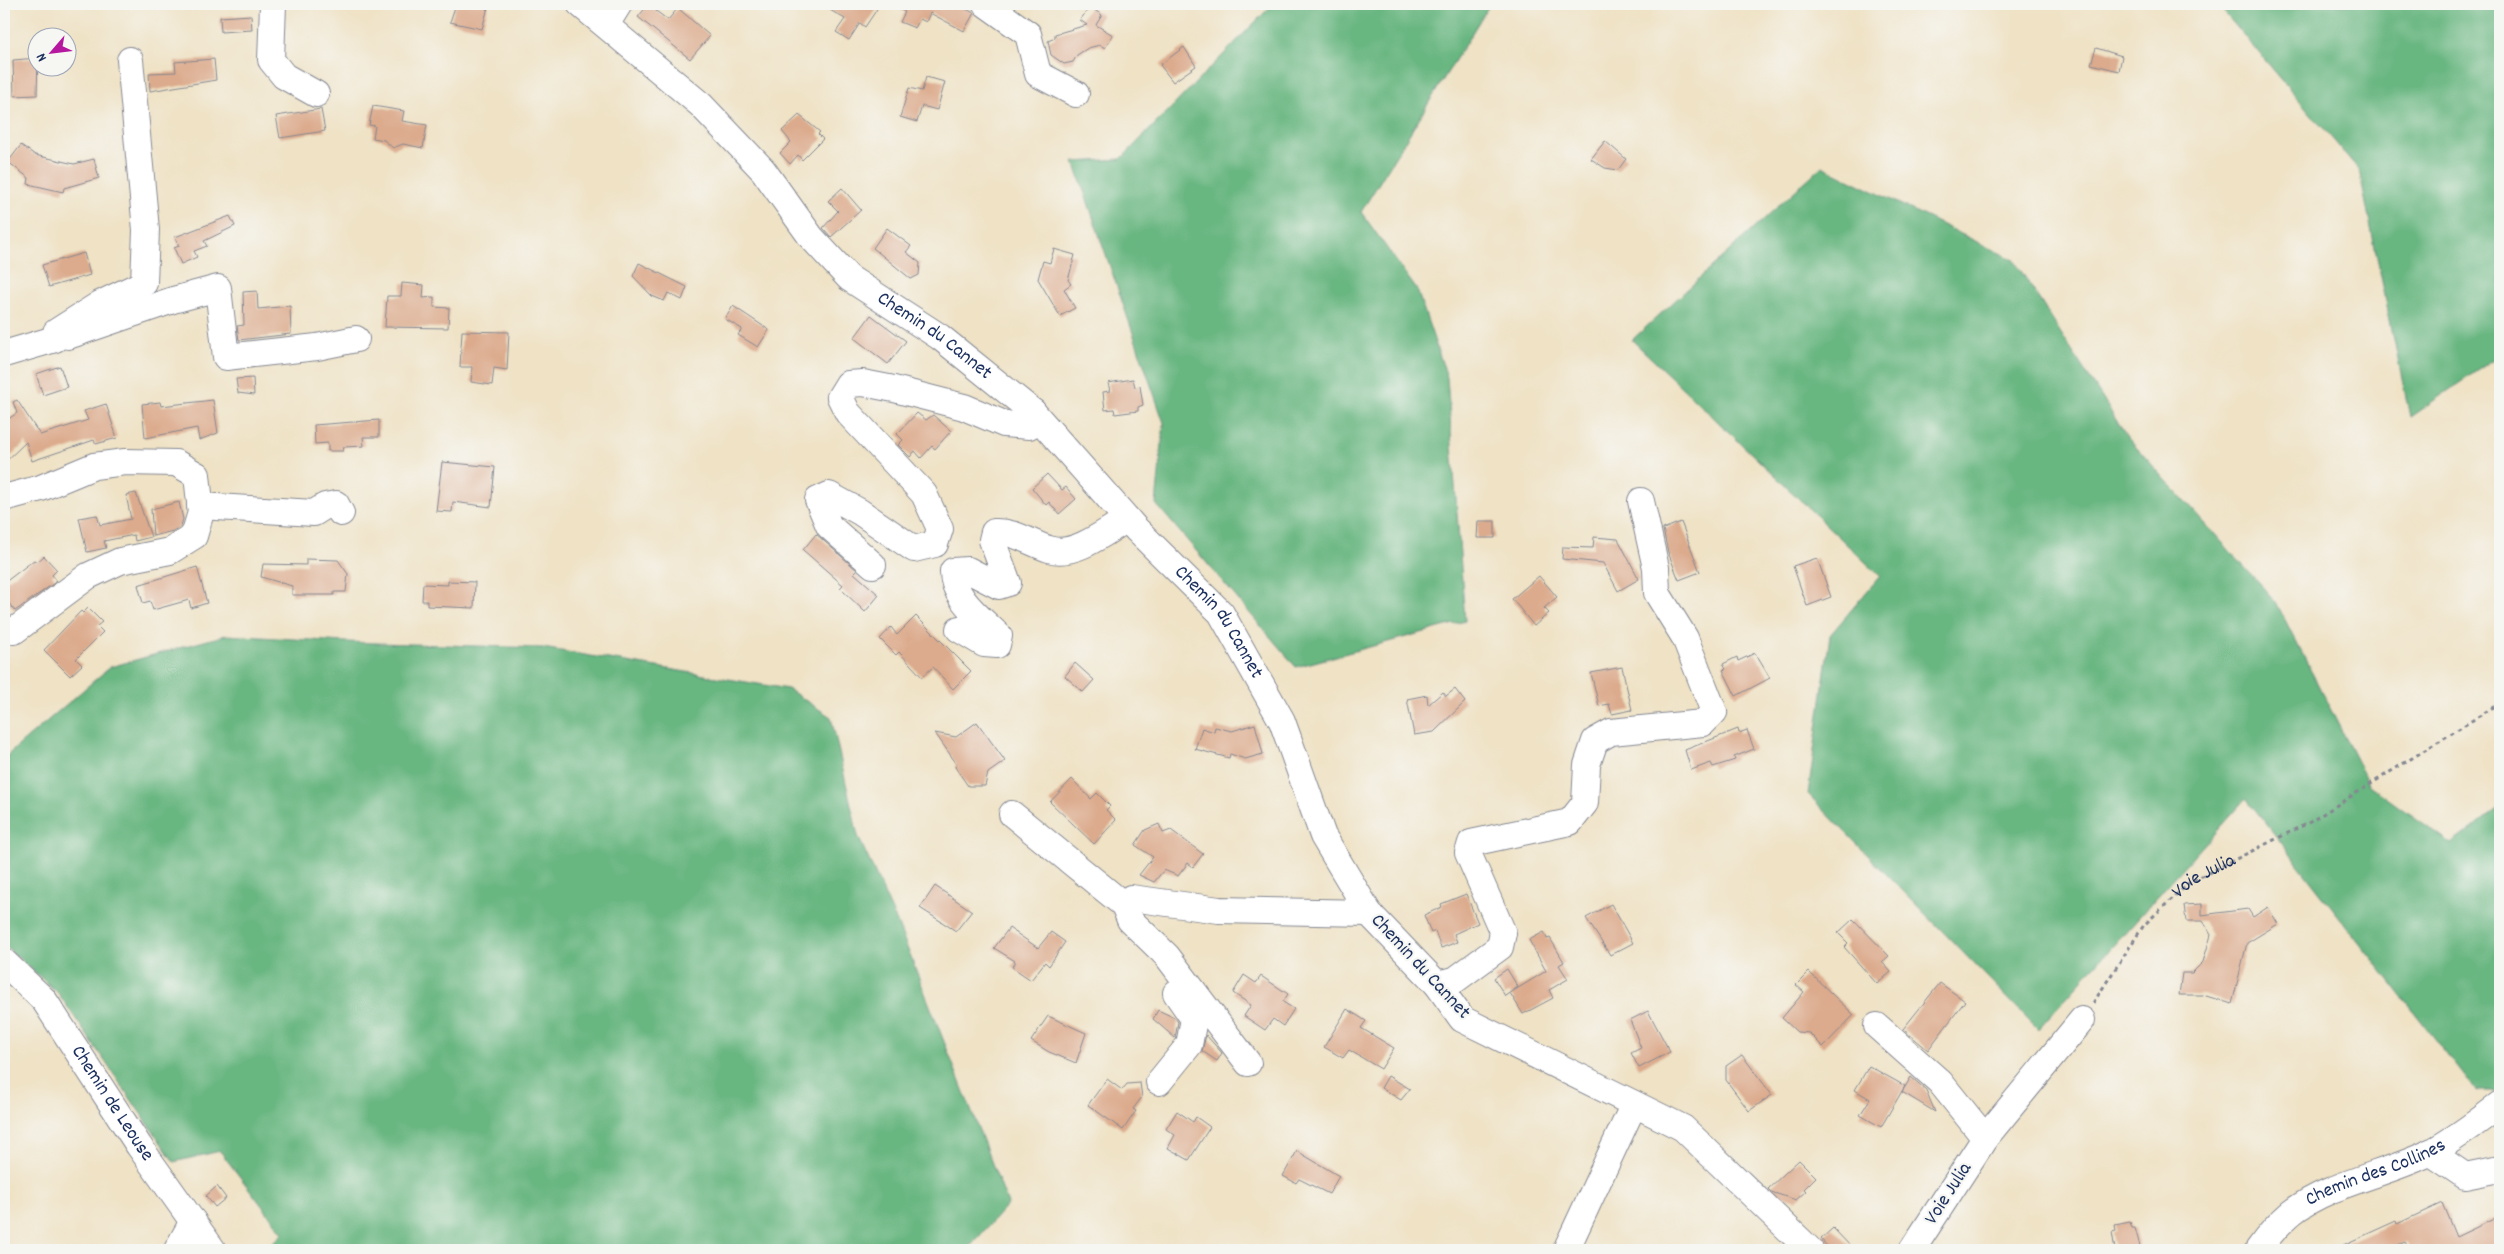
<svg xmlns="http://www.w3.org/2000/svg" width="2504" height="1254" font-family="Dekko,sans-serif">
<rect width="100%" height="100%" fill="#f6f6f2"/>
<filter id="ink" filterUnits="userSpaceOnUse"><feTurbulence type="fractalNoise" baseFrequency=".02" numOctaves="2"/><feDisplacementMap in="SourceGraphic" scale="10" xChannelSelector="R" yChannelSelector="G"/><feConvolveMatrix kernelMatrix="1 2 1 2 8 2 1 2 1" color-interpolation-filters="sRGB"/></filter>
<filter id="wash" filterUnits="userSpaceOnUse"><feTurbulence type="fractalNoise" baseFrequency=".0096" numOctaves="4" result="noise"/><feDisplacementMap in="SourceGraphic" scale="20" xChannelSelector="R" yChannelSelector="G"/><feGaussianBlur stdDeviation="1.12" result="paint"/><feColorMatrix in="noise" values="0 0 0 0 0 0 0 0 0 0 0 0 0 0 0 0 0 1.4 0 .05"/><feComposite in="paint" operator="in"/></filter>
<g filter="url(#wash)">
<rect width="100%" height="100%" fill="#efe2c5"/>
<path fill="#67b680" stroke="#41726f" d="M1273,4H1490L1361,212L1417,290L1447,377L1465,621L1296,667L1156,504L1164,423L1074,162L1121,159Z
M2217,4H2500V355L2410,417L2359,170Z
M1822,166L2014,260L2127,437L2276,602L2369,785L2451,844L2500,807V1092H2477L2246,798L2038,1029L1808,794L1830,635L1880,576L1632,340Z
M226,635L345,642L543,648L788,689L831,717L858,836L897,922L1008,1204L967,1250H266L283,1233L220,1151L174,1162L58,993L4,945V758L110,667Z"/>
<g id="blocks">
<path fill="#dcaa8c" d="M456,4H489L482,29L450,22Z
M820,4H869L877,9L865,27L860,23L849,40L836,32L845,19Z
M889,4H956L974,13L964,31L930,13L926,22L920,19L915,28L900,22L905,12Z
M648,5L668,20L678,8L710,36L690,59L638,17Z
M1090,7L1102,15L1096,25L1113,35L1105,48L1100,45L1088,48L1077,55L1073,62L1064,64L1051,55L1048,41L1055,38V34L1087,25L1080,20Z
M251,15L252,30L221,32L220,17Z
M1184,47L1196,66L1173,82L1160,65Z
M2096,48L2122,56L2119,71L2091,64Z
M38,58L37,95L14,96L13,60Z
M214,59L216,80L150,91L149,73L176,72L175,62Z
M926,77L945,82L937,110L922,106L917,122L900,117L909,88L922,91Z
M373,106L404,111L402,121L427,125L423,148L403,144L393,148L384,140L373,138L375,126L369,125Z
M321,109L325,131L280,138L276,116Z
M799,115L820,132L818,134L823,139L802,160L798,155L790,164L780,153L791,142L782,131Z
M1605,141L1626,159L1618,170L1605,168L1591,159Z
M21,145L35,155L74,164L94,159L99,178L64,188L63,192L28,184L29,178L8,162Z
M842,188L861,210L831,237L823,228L838,211L828,201Z
M230,216L235,226L204,241L207,246L194,251L197,257L181,264L174,248L179,246L175,237Z
M887,228L911,246L906,252L920,263L919,275L911,279L873,248Z
M1054,249L1075,255L1068,280L1071,284L1064,289L1075,308L1060,316L1038,279L1043,261L1050,263Z
M84,253L90,275L49,287L42,265Z
M639,263L687,287L682,300L668,293L664,301L652,296L633,276Z
M402,283L424,285L423,298L434,297V307L449,308L448,328L385,327L387,296H401Z
M257,291L258,309L290,306L291,334L239,340L237,326L244,325L243,292Z
M733,306L769,330L758,347L738,335L742,329L725,319Z
M871,315L906,341L888,364L854,338Z
M462,331L509,332L507,370L494,368L492,385L471,382L472,367H460Z
M60,366L67,387L43,395L36,374Z
M253,378L254,395L238,393L236,379Z
M1133,379L1135,387L1140,386L1143,405L1138,407V411L1115,414L1114,409L1105,410L1103,392L1110,391L1108,383Z
M17,400L40,435L88,420L84,411L106,404L117,438L96,444L94,440L32,461L26,442L4,463V422L17,413L13,402Z
M213,400L218,433L199,440L197,428L145,438L142,404L160,402L161,406Z
M917,413L926,420L933,415L951,431L935,449L932,446L921,458L915,451L910,457L898,445L903,440L897,434Z
M379,420V437H363L364,446L344,447L343,451H328V443L315,444L314,425Z
M442,462L495,467L491,507L453,502L452,512L436,511Z
M1047,474L1062,490L1066,487L1076,499L1059,514L1049,502L1046,505L1032,488Z
M136,493L151,537L135,541L134,535L104,541L106,548L87,552L79,518L97,515L100,525L131,519L126,495Z
M179,502L183,519L181,526L173,531L153,536L151,509Z
M1478,521H1495V538H1477Z
M1681,522L1700,572L1679,580L1668,552L1663,529Z
M816,534L857,570L854,573L879,595L865,612L840,588L843,585L803,550Z
M1594,537L1618,539L1639,579L1618,591L1603,563L1562,559L1563,547L1593,548Z
M44,556L57,570L52,575L57,581L15,611L4,597V583L34,560L37,562Z
M1817,558L1831,597L1807,606L1793,566Z
M306,559L338,560L348,574L346,592H334V595H292V586L261,577L263,564L306,565Z
M197,567L207,603L191,608L189,600L153,610L150,601L143,603L138,585Z
M1539,576L1557,597L1544,608L1549,613L1534,626L1512,599Z
M448,581L475,582L474,608L427,606V601H422L423,584L448,585Z
M88,608L102,622L97,626L103,632L76,659L82,665L70,676L44,650L81,611L83,613Z
M916,616L971,671L953,689L933,667L922,677L899,652L896,655L880,639L891,627L897,635Z
M1755,653L1770,678L1736,696L1723,670L1726,669L1723,664L1737,657L1738,661Z
M1075,663L1094,680L1083,692L1065,676Z
M1622,667L1632,710L1612,714L1609,704L1599,706L1591,673Z
M1455,689L1465,702L1434,732L1414,735L1407,699L1427,695L1428,705L1443,692L1446,696Z
M977,722L1005,761L988,773L985,786H968L955,767L956,763L935,733L956,737Z
M1255,724L1263,754L1245,759L1230,754L1229,758L1195,749L1202,728L1214,732L1215,727L1232,731Z
M1738,729L1739,733L1747,730L1754,749L1734,757L1735,760L1713,767L1711,763L1691,770L1685,750Z
M1072,779L1091,799L1097,793L1110,806L1106,810L1116,820L1094,844L1050,802Z
M1159,824L1163,833L1171,830L1203,854L1193,867L1188,863L1178,876L1164,870L1154,882L1139,875L1153,857L1135,845L1145,830Z
M935,886L972,911L956,931L920,908Z
M1466,894L1478,923L1454,934L1457,942L1441,948L1435,931L1431,933L1424,915L1442,907L1441,904Z
M1611,904L1633,943L1610,955L1586,918Z
M2202,904V915L2248,909L2253,917L2268,907L2278,924L2247,943L2232,1004L2203,995H2179L2182,973H2192L2203,962L2211,935L2203,921H2186L2184,905Z
M1853,919L1889,956L1882,962L1891,972L1877,984L1844,947L1848,943L1838,933Z
M1009,928L1038,948L1051,932L1065,942L1049,966L1045,962L1031,980L1012,967L1015,961L994,948Z
M1544,932L1547,939L1550,938L1564,962L1559,965L1568,979L1549,990L1553,998L1523,1014L1510,993L1546,971L1529,940Z
M1507,969L1518,987L1505,996L1494,978Z
M1809,972L1854,1015L1823,1047L1809,1033L1797,1032L1782,1018L1804,992L1796,985Z
M1244,975L1256,983L1261,976L1288,994L1283,1002L1294,1009L1283,1026L1273,1019L1265,1030L1244,1016L1251,1005L1233,993Z
M1940,983L1965,1001L1928,1050L1903,1029Z
M1347,1009L1366,1021L1361,1028L1394,1048L1381,1069L1349,1050L1343,1058L1324,1047Z
M1158,1010L1175,1018L1178,1022L1175,1038L1153,1019Z
M1648,1011L1670,1052L1639,1068L1631,1053L1641,1048L1630,1020Z
M1048,1016L1086,1033L1076,1063L1049,1052L1031,1041Z
M1206,1035L1222,1053L1217,1061L1202,1051Z
M1742,1055L1772,1095L1749,1111L1726,1080V1066Z
M1869,1066L1905,1086L1881,1127L1860,1115L1870,1099L1855,1090Z
M1388,1076L1410,1089L1401,1100L1381,1088Z
M1911,1077L1926,1090L1935,1112L1902,1092Z
M1107,1079L1122,1090L1127,1084L1140,1083L1142,1097L1133,1109L1136,1111L1123,1130L1088,1105Z
M1177,1111L1193,1122L1196,1117L1210,1127L1189,1160L1168,1148L1175,1135L1166,1129Z
M1297,1151L1339,1176L1329,1194L1299,1179L1296,1183L1283,1176Z
M1799,1160L1816,1177L1804,1189L1806,1191L1796,1200L1771,1192L1768,1189Z
M217,1186L226,1198L215,1207L206,1196Z
M2442,1203L2456,1237L2500,1216V1250H2410L2405,1242L2387,1250H2332L2396,1221L2397,1224Z
M2130,1222L2132,1228H2135L2141,1250H2115L2112,1232L2116,1231L2115,1225Z
M1833,1228L1854,1250H1830L1821,1239Z"/>
</g>
</g>
<g filter="url(#ink)">
<use href="#blocks" fill-opacity="0" stroke="#858892" stroke-width="1"/>
<g fill="none" stroke-linecap="round" stroke-linejoin="round">
<g stroke="#858892" stroke-width="28">
<g id="minor">
<path d="M273,4L271,60L284,76L316,94"/>
<path id="s2" d="M580,4L701,105L763,170L811,237L849,278L940,337L1033,412L1136,529L1221,613L1282,721L1323,836L1369,913L1437,984L1462,1019L1683,1128L1810,1250"/>
<path d="M986,4L1028,34L1038,74L1076,94"/>
<path d="M606,25L619,4"/>
<path d="M68,336L173,300L218,288L226,357L317,347L356,339"/>
<path d="M4,354L55,339L56,332L100,304L144,283L146,230L130,60"/>
<path d="M4,498L41,488L94,466L125,462L176,463L197,475L201,512L194,536L170,551L120,561L88,576L14,631"/>
<path d="M200,506L314,513L325,506L336,504L341,513"/>
<path d="M873,565L829,526L818,500L829,495L860,512L914,549L935,544L940,529L924,494L848,413L840,397L848,384L863,383L894,389L964,407L1004,424L1029,426L1033,412"/>
<path d="M959,629L984,644L997,645L999,636C981,618 952,598 953,571L968,570L999,586L1008,583L992,540L994,532C1015,531 1030,543 1049,549C1073,558 1107,531 1127,519"/>
<path d="M1012,814L1124,905L1130,920L1167,956L1248,1063"/>
<path d="M1124,905L1131,898L1219,910L1369,913"/>
<path id="s3" d="M4,962L44,1000L139,1146L213,1250"/>
<path d="M1437,984L1455,980L1500,947L1503,933L1468,853L1471,843L1570,822L1585,803L1587,765L1595,741L1611,732L1703,723L1714,712L1685,638L1657,593L1656,568L1641,501"/>
<path d="M1877,1026L1940,1082L1985,1138L1912,1250"/>
<path d="M1159,1082L1189,1045L1194,1019L1176,993"/>
<path d="M1985,1138L2082,1020"/>
<path d="M2430,1152L2465,1176L2500,1169"/>
<path d="M177,1250L193,1221"/>
<path d="M1566,1250L1634,1104"/>
<path id="s4" d="M2258,1250C2268,1236 2278,1224 2291,1213C2329,1183 2388,1174 2431,1152C2456,1139 2478,1121 2500,1105"/>
</g>
</g>
<path stroke="#858892" stroke-width="3" stroke-dasharray="4 4" stroke-linecap="butt" id="s1" d="M2093,1003L2144,925L2190,882L2310,822L2500,703"/>
<use href="#minor" stroke="#fff" stroke-width="26"/>
</g>
</g>
<g text-anchor="middle" dominant-baseline="central" stroke-width="4.5" stroke-linejoin="round" paint-order="stroke">
<g font-size="20" fill="#1b2f5e" stroke="#f6f6f2">
<text stroke="none"><textPath href="#s2" startOffset="489">Chemin du Cannet</textPath></text>
<text stroke="none"><textPath href="#s2" startOffset="895">Chemin du Cannet</textPath></text>
<text stroke="none"><textPath href="#s1" startOffset="171">Voie Julia</textPath></text>
<text transform="translate(1420 967) rotate(47)">Chemin du Cannet</text>
<text stroke="none"><textPath href="#s3" startOffset="179">Chemin de Leouse</textPath></text>
<text stroke="none"><textPath href="#s4" startOffset="144">Chemin des Collines</textPath></text>
<text transform="translate(1949 1194) rotate(-57)">Voie Julia</text>
</g>
</g>
<rect width="2504" height="1254" fill="none" stroke="#f6f6f2" stroke-width="20"/>
<g transform="translate(52 52) rotate(242)"><circle r="24" fill="#f6f6f2" stroke="#9ea6b7"/>
<path d="M0-4L9 19L0 12L-9 19Z" fill="#b5179e"/>
<text y="-8" font-size="14" font-weight="bold" text-anchor="middle" fill="#1b2f5e">N</text>
</g>
</svg>
